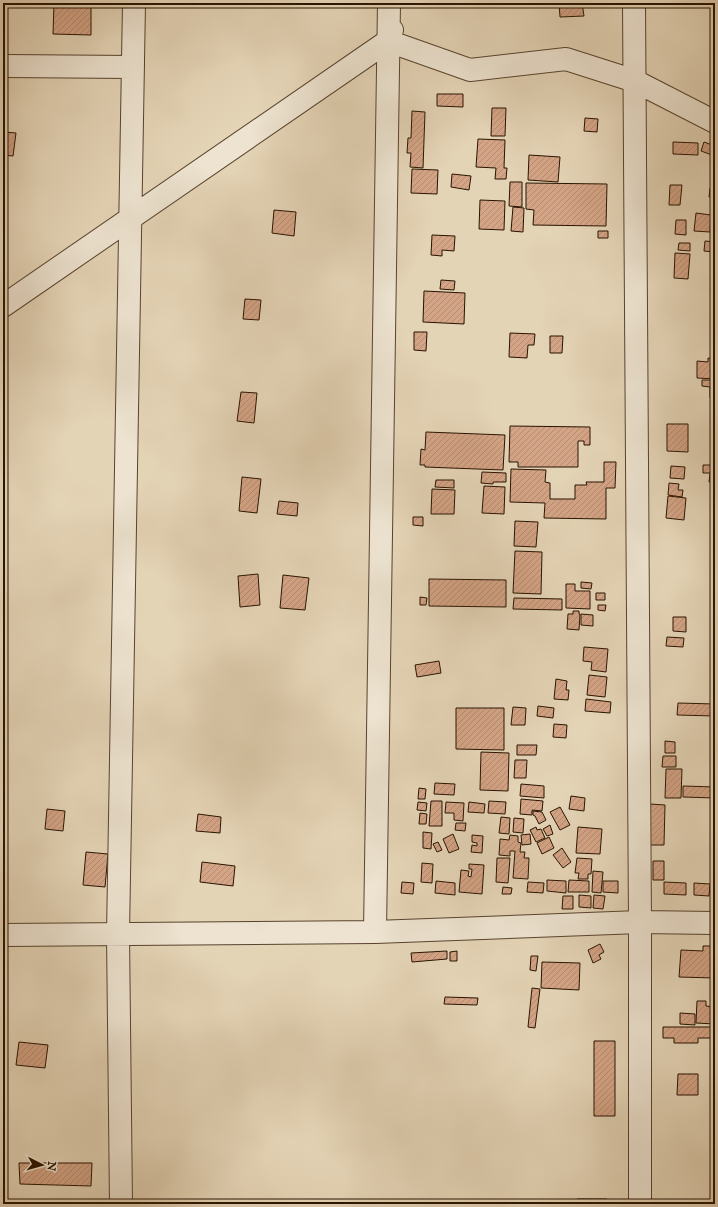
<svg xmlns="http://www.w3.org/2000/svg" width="718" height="1207" font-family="'IM FELL English',serif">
<defs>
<pattern id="building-hatch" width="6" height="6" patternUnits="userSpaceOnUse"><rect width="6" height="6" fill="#d4a486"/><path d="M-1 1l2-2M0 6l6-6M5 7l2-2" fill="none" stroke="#b68c72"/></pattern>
</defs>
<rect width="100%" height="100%" fill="#e4d4b6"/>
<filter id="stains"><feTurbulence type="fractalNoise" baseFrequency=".005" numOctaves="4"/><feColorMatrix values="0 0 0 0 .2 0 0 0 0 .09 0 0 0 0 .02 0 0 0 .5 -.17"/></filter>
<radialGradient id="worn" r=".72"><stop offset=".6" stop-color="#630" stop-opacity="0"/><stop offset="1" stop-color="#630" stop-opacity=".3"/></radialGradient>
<path fill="url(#building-hatch)" stroke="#291300" d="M54,3H91V35L53,34Z
M559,3H582L584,16L560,17Z
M437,94H463V107L437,106Z
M492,108H506L505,136H491Z
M412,111L425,112L423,168L410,167L411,153H407L408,138H411Z
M585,118L598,119L597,132L584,131Z
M3,132L16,133L13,156L3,155Z
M478,139L505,140L504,168H507L506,179H495L496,168L476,167Z
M673,142L698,143V155L673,154Z
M704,142L715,146L712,155L701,151Z
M529,155L560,157L558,182L528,180Z
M412,169L438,170L437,194L411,193Z
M452,174L471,176L469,190L451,187Z
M510,182H522V207L509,206Z
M526,183L607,184L606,226L533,225L534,210L526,209Z
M670,185H682L680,205H669Z
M710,188L715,189V198L709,197Z
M480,200L505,201L504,230L479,229Z
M513,207L524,208L523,232L511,231Z
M274,210L296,212L294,236L272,233Z
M696,213L711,215L710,232L694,231Z
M676,220H686V235L675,234Z
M598,231H608V238H598Z
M432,235L455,236L454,251L442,250V256L431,255Z
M705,241L715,242L714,252L704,251Z
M679,243H690V251L678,250Z
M675,253L690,254L688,279L674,278Z
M441,280L455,281L454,290L440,289Z
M424,291L465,293L464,324L423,322Z
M245,299L261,300L259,320L243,319Z
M414,332H427L426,351L414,350Z
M510,333L535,334L534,345H528L527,358L509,357Z
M550,336H563L562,353H550Z
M708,358L715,359V379L697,378V361L708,362Z
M702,380H715V398H710V387L702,386Z
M241,392L257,393L254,423L237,421Z
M667,424H688V452L667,451Z
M510,426L590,427V445H584V441H578V467H518V462H509Z
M426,432L505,435L503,470L425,467V465H420L421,449L425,450Z
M604,462H616L615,488H606V519L544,518L545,503L510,502L511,469L546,470L545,482L550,483V499H575V485H587L586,482H604Z
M703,465H715V482H709L710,473H703Z
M671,466L685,467L684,479L670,478Z
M482,472L506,473V482H493V484L481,483Z
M242,477L261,479L257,513L239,511Z
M436,480H454V488L435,487Z
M669,483L679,484L678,490H683L682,497L668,495Z
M484,486L505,487L504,514L482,513Z
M432,489L455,490L454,514H431Z
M668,496L686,498L684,520L666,518Z
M279,501L298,503L297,516L277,514Z
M413,517H423V526L413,525Z
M515,521L538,522L536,547L514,546Z
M515,551L542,552L541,594L513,593Z
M258,574L260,605L240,607L238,576Z
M283,575L309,578L305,610L280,608Z
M429,579L506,580V607L429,606Z
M581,582L592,583L591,589L581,588Z
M566,584H575V591H590V609L566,608Z
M596,593H605V600H596Z
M420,597L427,598L426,605H420Z
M514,598L562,599V610L513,609Z
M598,605H606L605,611L598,610Z
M573,611H579V614H580L579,630L567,629L568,614H573Z
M581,614L593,615V626L581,625Z
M673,617H686V632L673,631Z
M667,637L684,638L683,647L666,646Z
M584,647L608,649L606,672L591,670L592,662L583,661Z
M439,661L441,673L417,677L415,665Z
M589,675L607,677L605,697L587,695Z
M556,679L567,681L566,690H569L568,700L554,699Z
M586,699L611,702L610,713L585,711Z
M678,703L715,704V716L677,715Z
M538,706L554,708L553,718L537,716Z
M513,707L526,708L525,725H511Z
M456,708H504V750L456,749Z
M554,724L567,725L566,738L553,737Z
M665,741L675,742V753H665Z
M517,745H537L536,755H517Z
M481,752L509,753L508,791L480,790Z
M663,756H676V767H662Z
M515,760H527L526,778H514Z
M666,769H682L681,798H665Z
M435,783L455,784L454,795L434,794Z
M521,784L544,786V798L520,796Z
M683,786L715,787V798L683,797Z
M419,788L426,789L425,799H418Z
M571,796L585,798L584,811L569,809Z
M521,799L543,801L542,811L532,810V815L520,814Z
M431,801H442V826H429Z
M489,801L506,802L505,814L488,813Z
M418,802L427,803L426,811L417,810Z
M446,802L464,803L463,821L454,820V813H445Z
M469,802L485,804L484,813L468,812Z
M650,804L665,805L664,845H649Z
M560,807L570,825L560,830L550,812Z
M47,809L65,811L63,831L45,829Z
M533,811L542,812L546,820L539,824L535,816L533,815Z
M420,813L427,814L426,824H419Z
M198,814L221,817L220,833L196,831Z
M501,817L510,818L509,834L499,833Z
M514,818L524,819L523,833L513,832Z
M456,823H466L465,831L455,830Z
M550,825L553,834L547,836L543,829Z
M536,827L537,830L541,829L545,838L536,842L530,830Z
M578,827L602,829L600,854L576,853Z
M423,832L432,833L431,849L423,848Z
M453,834L459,849L449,853L443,839Z
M530,834L531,844L522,845L521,835Z
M472,835L483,836L482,853L471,852L472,845L477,846V843L472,842Z
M510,835L518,836V842L521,843L520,852H525L524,858H529L528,879L513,878L515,851H510V856L499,855L500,839L509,840Z
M549,837L554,848L542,854L537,843Z
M438,842L442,850L437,852L433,844Z
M562,848L571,862L563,868L553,855Z
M86,852L108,854L105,887L83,885Z
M714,852H715V888H713Z
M497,858H510L508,883L496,882Z
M577,858L592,859L591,874H588V879H578L579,873H575Z
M653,861H664V880H653Z
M202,862L235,866L233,886L200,882Z
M422,863L433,864L432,883L421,882Z
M469,864L484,865L482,894L459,892L461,870L469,871L468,876L471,877L472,869H469Z
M593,871L603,872L601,893L592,892Z
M547,880L566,881V893L547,891Z
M569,880L589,881V892H568Z
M436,881L455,883V895L435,893Z
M603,881H618V893L603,892Z
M402,882L414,883L413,894L401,893Z
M528,882L544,883L543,893L527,892Z
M664,882L686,883V895L664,894Z
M694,883L710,884L709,896L694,895Z
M503,887L512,888L511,894H502Z
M579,895L591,896V908L579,907Z
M594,895L605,896L603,909L593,908Z
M563,896H573V909H562Z
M600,944L604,952L599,955L601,959L593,963L588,950Z
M703,946H715V978L679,977L681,950L703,951Z
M447,951V959L412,962L411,953Z
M457,951V961H450V952Z
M531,956H538L536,971L530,970Z
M542,962L580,963L579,990L541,988Z
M532,988L540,989L535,1028L528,1027Z
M445,997L478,998L477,1005L444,1004Z
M697,1001H706V1006L715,1007V1024L696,1023Z
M680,1013L695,1014V1025L680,1024Z
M663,1027H715V1038H698V1043H674V1038H663Z
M594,1041H615V1116H594Z
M19,1042L48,1045L45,1068L16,1065Z
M678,1074H698V1095H677Z
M19,1163H92L91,1186L20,1184Z
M577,1199H607V1204H577Z
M547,1201H562V1204H547Z"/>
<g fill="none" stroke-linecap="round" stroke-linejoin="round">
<g stroke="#58432e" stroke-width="24">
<path id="street" d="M634,3L640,922V1204
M388,41L470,70L566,59L635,81L715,122
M3,66L133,67
M3,306L388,41L392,30
M375,932L389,3
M3,935L375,932L640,922L715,923
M121,1204L118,934L134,3"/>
</g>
<use href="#street" stroke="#ede3d0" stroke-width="22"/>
</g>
<rect width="718" height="1207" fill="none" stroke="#e4d4b6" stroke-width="16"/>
<rect x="4" y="4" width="710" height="1199" fill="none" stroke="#291300" stroke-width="2"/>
<rect x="8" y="8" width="702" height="1191" fill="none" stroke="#291300"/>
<g transform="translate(42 1165) rotate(96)" stroke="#ede3d0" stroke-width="3" paint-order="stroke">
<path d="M0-3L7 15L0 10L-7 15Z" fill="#291300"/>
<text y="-6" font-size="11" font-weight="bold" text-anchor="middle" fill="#291300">N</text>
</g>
<rect width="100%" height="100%" filter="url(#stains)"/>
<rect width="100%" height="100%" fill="url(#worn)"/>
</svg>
